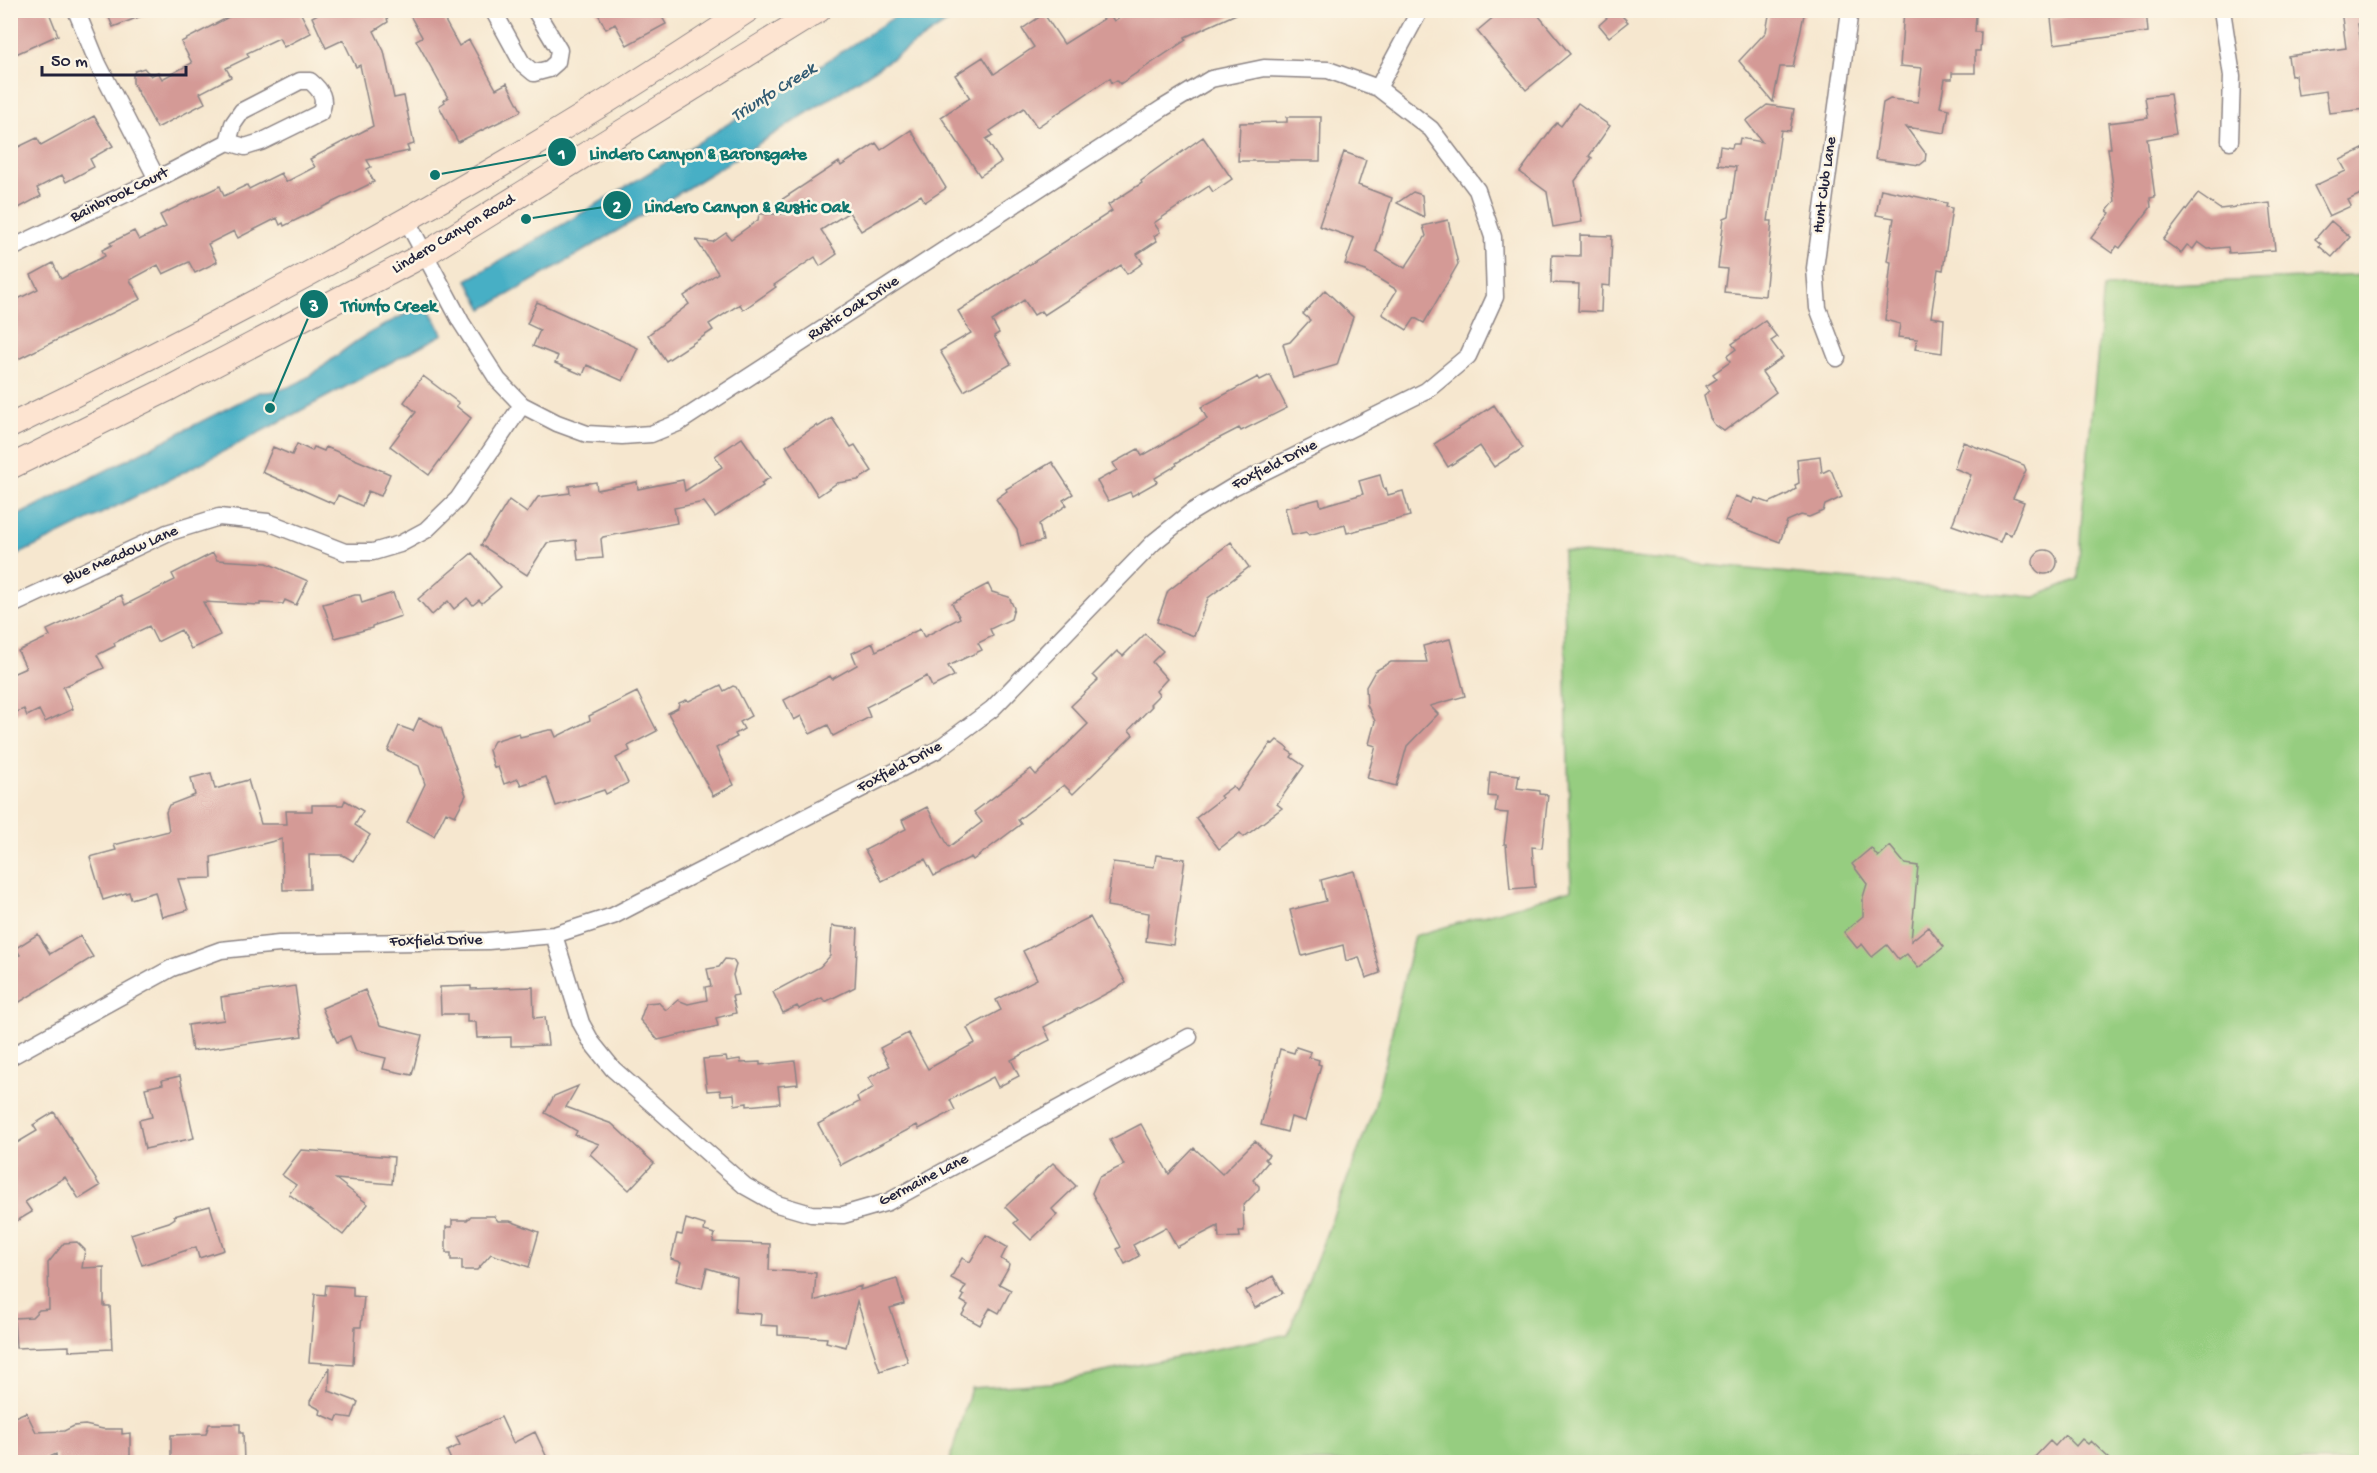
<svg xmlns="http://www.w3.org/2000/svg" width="2377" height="1473" font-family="'Gochi Hand',sans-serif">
<rect width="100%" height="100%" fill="#fcf5e5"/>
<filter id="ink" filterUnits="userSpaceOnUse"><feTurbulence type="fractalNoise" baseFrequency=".0167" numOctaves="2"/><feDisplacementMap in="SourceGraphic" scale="12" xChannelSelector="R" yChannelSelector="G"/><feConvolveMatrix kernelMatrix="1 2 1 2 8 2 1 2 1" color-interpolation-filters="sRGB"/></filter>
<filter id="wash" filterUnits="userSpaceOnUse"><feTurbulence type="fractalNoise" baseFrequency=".008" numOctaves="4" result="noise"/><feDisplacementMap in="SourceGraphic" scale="24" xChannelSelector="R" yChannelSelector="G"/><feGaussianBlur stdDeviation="1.35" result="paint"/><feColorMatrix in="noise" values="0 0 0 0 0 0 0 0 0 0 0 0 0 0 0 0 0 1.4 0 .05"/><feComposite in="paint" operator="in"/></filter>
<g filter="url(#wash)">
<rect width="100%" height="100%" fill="#f6e7cf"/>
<path fill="#96cd80" stroke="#5c785e" stroke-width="1.5" d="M2366,275V1462H949L971,1388L1051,1383L1288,1334L1374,1109L1414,936L1571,890L1563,551L2035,597L2078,579L2081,525L2104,287Z"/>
<path fill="#46afc5" stroke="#346880" stroke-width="1.5" d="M905,10L965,11C807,114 648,216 483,309L467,280C616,195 762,105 905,10Z
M425,304L443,334C300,412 157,488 11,558V519L259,392C300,395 331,356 363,337C383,325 404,315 425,304Z"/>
<g id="blocks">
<path fill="#d49a96" d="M10,10H48L58,35L16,54L10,41Z
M106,10H152V12L113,27Z
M242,10H299L311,33L284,47L279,38L247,53L249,57L226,68L231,77L200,93L205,103L157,128L133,83V75L135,71L144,68L151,76L158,72L162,79L192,63L181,42Z
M325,10H385L388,22L374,31L384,51L394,98L404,96L414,144L407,146L409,151L367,160L371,167L367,169L374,182L284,226L283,223L280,225L277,218L238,238L234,231L208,244L217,262L195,273L189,262L163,274L158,265L130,280L141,299L10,363V303L38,289L31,275L53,263L61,279L105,256L102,250L112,245L110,243L134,231L139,240L166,227L160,215L220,186L224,196L247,185L249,189L281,173L286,182L315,167L310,159L373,126L360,65L356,67L343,40L326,48L312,17Z
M407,10H439L459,46L469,40L496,89L507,83L521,110L520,112L458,142L439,106L445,102L444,100L448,98L416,40L422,37Z
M596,10H658L666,24L627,45L615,24L606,29Z
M1130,10H1245L1185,37L1186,40L1120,84L1117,80L1112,83L1110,78L1037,127L1024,108L990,131L993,135L986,139L1001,162L980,176L941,117L970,98L955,75L983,57L994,74L1034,47L1022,29L1044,14L1064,44L1110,15L1114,21Z
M1502,10H1534L1570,54L1526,90L1477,31Z
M1616,10L1628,22L1609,37L1599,25Z
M1770,10H1805L1793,67H1780L1773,102L1739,61L1766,32Z
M1904,10H1971L1976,15L1975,32H1981L1980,51H1975V73H1952V79H1945L1940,107L1949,109L1945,133L1906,127L1926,154L1925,161L1920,165L1875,159L1883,103L1890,99L1918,102L1922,68L1900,66Z
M2065,10H2116V13L2146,10L2148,32L2054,44L2051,18L2066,16Z
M2341,10H2367V23L2358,24L2363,57H2367V109L2329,113L2326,91L2298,95L2295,75L2291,76L2288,56L2346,48Z
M2170,94L2176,134L2147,139L2155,197L2150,198L2151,207L2120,248L2117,246L2112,253L2091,238L2110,213L2107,211L2115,201L2108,148H2111L2108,123L2148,118L2145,97Z
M1578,103L1610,126L1589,156L1592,158L1575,181L1582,222L1553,227L1547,192L1520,172L1552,128L1557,123L1561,126Z
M1767,105L1794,109L1790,131L1781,130L1768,221H1772L1765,296L1724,292L1727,269L1718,268L1724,218L1729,216L1736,167L1718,165L1720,146L1732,148L1733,144H1739L1740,138L1762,142L1746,121Z
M94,116L113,146L90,159L94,167L66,182L62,175L37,188L41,196L15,210L10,202V151L37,138L41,145Z
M1287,117H1321L1320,161H1238L1240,123L1287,122Z
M911,130L946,188L925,202L921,195L861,231L849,212L821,230L837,254L820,266L815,257L774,285L776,287L743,310L740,304L709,324L713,330L666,361L648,335L689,304L684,296L718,273L696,240L713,242L726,233L731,239L758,220L759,214H790L781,200L839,162L841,166L876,143L881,150Z
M1203,137L1232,179L1213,192L1209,186L1154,223L1160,232L1154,236L1157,241L1137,254L1143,263L1127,274L1121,265L1044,315L1041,311L1034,315L1024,300L992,321L999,333L994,336L1011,364L964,391L940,351L971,333L958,311L1112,211L1108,205L1142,183L1141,181Z
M2367,147V191L2348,200L2351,206L2329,216L2314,186L2346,171L2340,160Z
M1344,152L1366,160L1358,185L1392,198L1376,251L1405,268L1426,236L1423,226L1448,220L1458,264L1424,323L1415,318L1407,330L1382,314L1397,290L1366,271L1345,264L1354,238L1319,226Z
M1881,189L1947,203L1946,207L1952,208L1943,270L1938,269L1931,317L1944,319L1942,353L1915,349L1917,339L1898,337L1900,324L1885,320L1891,262L1887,261L1894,218L1876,215Z
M1413,192L1422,195L1424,217L1397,203Z
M2198,194L2220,209L2270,203L2275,250L2229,253L2228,247L2208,249L2198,242L2193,249L2187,245L2181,253L2163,240Z
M2331,221L2350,237L2332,257L2319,246L2321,244L2315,239Z
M1580,235L1612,236L1610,286L1602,285L1601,312L1578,311L1579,284L1551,283L1552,255L1580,256Z
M1325,290L1353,317L1337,365L1293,378L1283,344L1290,342L1310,320L1303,314Z
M537,302L638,348L623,381L587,365L583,375L555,363L558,356L533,346L540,330L527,324Z
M1765,321L1777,337L1771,341L1783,357L1762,372L1776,392L1724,431L1714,424L1710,418L1704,395L1710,391L1706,386L1717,379L1713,374L1730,362L1727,356L1736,349L1732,344Z
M1270,375L1287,408L1241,431L1239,428L1208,444L1176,463L1177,465L1155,478L1157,482L1132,496L1130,492L1108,501L1097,481L1117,470L1113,463L1138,449L1142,456L1207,419L1201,407L1258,377L1260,380Z
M423,376L459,403L456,406L471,418L429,475L390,446L416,412L404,402Z
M1494,405L1523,448L1494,467L1480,446L1448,467L1434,444Z
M832,418L851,447L855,445L872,471L858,480L837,483L818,496L786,446L817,425L818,427Z
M742,438L770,478L761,483L763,486L715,517L704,502L674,508L677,523L603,537L601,539L603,558L578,560L576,540L547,543L527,575L481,545L509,500L527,513L538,497L570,493L569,486L596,482L597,490L637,482L638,489L683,480L685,491L722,467L715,456Z
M1963,442L2024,465L2026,470L2013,498L2024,502L2011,535L2004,532L2000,542L1952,525L1971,475L1954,468Z
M297,444L312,451L314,447L324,451L326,447L390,474L381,496L368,491L362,506L338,495L334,504L262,472L273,447L292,455Z
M1820,456L1822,473L1830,469L1832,472L1842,497L1825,505L1823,511L1809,517L1801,515L1787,521L1780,542L1725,521L1735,496L1753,503L1755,498L1769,503L1788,494L1796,489L1795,485L1799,483L1797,459Z
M1052,462L1073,494L1063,500L1067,505L1039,524L1043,541L1021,546L1017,530L996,499L1007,491L1006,489Z
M1380,475L1384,489L1386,488L1388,495L1403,491L1410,516L1347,533L1345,525L1309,535L1306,532L1292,535L1285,508L1319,499L1321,506L1363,494L1359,481Z
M1231,542L1249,567L1208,598L1194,636L1157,622L1168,591Z
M2033 562a12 12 0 1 1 24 0a12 12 0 1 1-24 0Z
M213,553L217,560L267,563L308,581L296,605L285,600L283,604L260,603V605L203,602L220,635L191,649L181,630L157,642L149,626L114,643L115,646L97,655L104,668L63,687L73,709L45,722L39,710L27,716L24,709L10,715V675L26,668L18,651L50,636L47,630L121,595L125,605L175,580L172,574Z
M472,553L501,587L482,603L479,600L473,605L467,598L454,609L448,601L432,615L418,599Z
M988,584L992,592L1009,597L1014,608L1011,619L990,629L993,636L978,643L982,650L948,666L954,676L932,687L927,676L866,707L870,717L833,736L828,725L810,734L801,716L794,720L784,700L830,676L832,679L857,665L852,653L873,643L876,651L920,629L924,637L960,618L952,603Z
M393,593L401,616L372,626V628L335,638L323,604L355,595H360L362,603Z
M1145,634L1163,651L1152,662L1167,679L1156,691L1159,695L1150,704L1152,706L1129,730L1133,735L1073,794L1064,785L1018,820L1021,824L973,860L971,857L934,876L925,859L882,881L865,850L906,829L902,820L927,807L949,847L982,822L974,812L1031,769L1036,775L1088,724L1071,706L1098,680L1093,675L1117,651L1123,656Z
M1450,639L1465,696L1430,706L1438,714L1407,746L1396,786L1367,778L1376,746L1369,744L1375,721L1367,705L1366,687L1375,671L1391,662H1427L1423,646Z
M721,685L724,691L733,686L736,687L751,716L740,722L744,729L735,734L737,737L716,748L734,785L713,796L668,713L678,708L679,703L686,700L689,701Z
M637,692L657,731L628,746L630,751L616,758L628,783L606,794L604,790L556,806L546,777L521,785L518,779L504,784L498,767L494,768L489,750L494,741L519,733L520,737L549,730H553L556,737L590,720L589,716Z
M419,718L441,728L466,795L455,816L446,812L434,836L407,822L425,784L419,766L388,751L399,726L413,731Z
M1277,740L1288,748L1287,750L1293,754L1291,757L1304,766L1277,804L1282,808L1244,837L1240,833L1219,849L1196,818L1222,798L1220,796L1233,786L1237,791L1271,743L1273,744Z
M1490,772L1519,775L1517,788L1540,791V794L1548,795L1542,848L1532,847L1535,887L1510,889L1506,844H1504L1508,813L1495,812L1497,797L1488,796Z
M211,773L215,789L248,780L261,824H287L286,811H312V805H343L345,800L363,811L355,825L370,835L353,861L343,855H309L310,889L283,890L282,839L211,857L212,878L178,879L188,910L162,917L155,892L131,899L129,892L103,900L90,857L116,850L114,845L169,831L166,812L169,805L195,795L191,778Z
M1890,846L1905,864L1918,866L1911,941L1928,927L1944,947L1918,968L1907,954L1899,960L1887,945L1872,957L1862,944L1857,948L1844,932L1863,916V897L1867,884L1852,864L1871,848L1878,857Z
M1156,855L1185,859L1173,945L1146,941L1149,913L1107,906L1113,862L1154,867Z
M1354,871L1380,973L1366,978L1359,957L1346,961L1343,945L1302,956L1290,910L1326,901L1321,880Z
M1090,917L1126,983L1044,1027L1050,1040L1011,1060L1019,1076L998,1087L993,1077L950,1100L955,1110L919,1129L917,1125L841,1165L818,1124L859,1102L857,1097L874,1087L868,1078L890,1066L880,1048L908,1033L928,1069L975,1043L967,1028L1001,1010L996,1000L1037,979L1023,951Z
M832,926L858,929L855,987L825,1002L822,998L799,1009L797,1006L783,1013L773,992L820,967L830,956Z
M38,934L50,954L80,936L93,957L10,1008V960L20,955L16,948Z
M725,959L733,960L736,965L733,975L738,995L732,996L736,1013L716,1018L718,1026L658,1040L640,1020L646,1003L658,1002L666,1010L678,1000L688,1004L707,1000L705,987L711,986L707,969L719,967Z
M295,986L302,1036L192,1051L188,1025L224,1020L221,997Z
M471,986V989L533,987L534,1018L545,1017L548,1045L511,1046V1037L477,1038L476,1022H467V1014H441L440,987Z
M365,990L380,1025L422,1035L412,1075L383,1069L386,1058L356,1051L350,1036L337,1042L322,1008Z
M1296,1047L1311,1052L1309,1057L1319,1060L1318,1064L1321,1065L1305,1121L1291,1117L1287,1132L1261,1125L1280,1049L1294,1053Z
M726,1057L727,1061L740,1059L741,1063L760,1062V1065L795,1061L798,1084L778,1086L780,1103L747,1106V1103L735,1105L734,1094L721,1095L720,1090L707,1091L703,1059Z
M180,1076L194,1138L145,1149L139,1120L152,1117L145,1088L163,1084L162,1080Z
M578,1086L566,1107L612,1124L654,1163L629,1190L590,1154L599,1144L575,1135L577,1131L545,1113L554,1096Z
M54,1112L100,1186L79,1199L65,1177L25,1202L32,1212L10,1225V1147L37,1131L33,1125Z
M1141,1124L1169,1174L1194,1148L1222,1174L1255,1141L1269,1155L1265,1159L1268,1162L1253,1180L1259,1186V1189L1243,1206L1244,1231H1239L1240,1237L1219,1238L1218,1226L1177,1247L1166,1227L1133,1245L1139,1256L1125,1264L1117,1249L1121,1247L1092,1193L1099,1177L1124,1165L1110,1140Z
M301,1150L394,1157L392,1184L336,1179L368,1204L343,1235L289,1194L296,1185L282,1175Z
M1053,1163L1076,1186L1052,1209L1057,1215L1031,1240L1014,1223L1018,1220L1005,1207Z
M210,1206L224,1250L199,1258L196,1247L142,1265L131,1234L169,1222L175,1218L174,1216Z
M471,1216H494L498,1221H510L539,1232L529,1267L491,1254L477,1270H462V1260H451V1253H446V1227H452V1220H467Z
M686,1219L705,1225L704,1231L715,1234L713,1242L770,1244L769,1270L816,1273L814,1301L861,1286L860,1290L897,1279L904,1304L890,1308L908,1362L880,1371L857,1301L846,1347L826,1342L827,1338L778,1335V1326L760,1325L761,1314L735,1312L737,1277L707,1268L702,1288L676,1281L681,1262L671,1259L677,1234L682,1235Z
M986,1235L1007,1247L1001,1259L1009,1264L1008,1268L999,1284L1011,1290L999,1313L990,1308L980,1325L962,1315L968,1305L961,1301L964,1296L961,1294L966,1286L951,1278L962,1258L970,1262Z
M77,1242L85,1250L82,1268L104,1267V1306H110L112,1349L69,1351V1346L16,1348L14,1318L32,1317L39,1310L49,1309L48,1263L64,1243Z
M1273,1276L1283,1293L1255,1308L1246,1291Z
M326,1285L353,1287V1296L364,1297L361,1327H355L353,1365L309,1362L315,1294L325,1295Z
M330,1367L329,1391L358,1402L352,1418L338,1416L336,1421L320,1414L321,1410L310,1404V1401Z
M26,1412L36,1432L64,1431L74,1426L85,1425L103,1429H122V1434L130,1433V1462H57L56,1454L39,1462H10V1419Z
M501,1417L513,1443L535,1432L549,1462H452L447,1451L460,1445L456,1437Z
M209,1424H240V1433H243L244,1462H171V1435L206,1434Z
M2065,1435L2076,1446L2082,1439L2088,1444L2091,1441L2113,1462H2030L2050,1441L2055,1446Z"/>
</g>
</g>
<g filter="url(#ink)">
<use href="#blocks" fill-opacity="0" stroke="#8c8485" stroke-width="1.5"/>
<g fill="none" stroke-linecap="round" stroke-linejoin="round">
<g stroke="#8c8485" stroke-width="19">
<path id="street" d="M76,10L98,64L157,179
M493,10L522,63L534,73L549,69L557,62L559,50L535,10
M2222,10L2232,76L2230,141
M1378,88L1420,10
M10,249L157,179L228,142L245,147L261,142L320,113C327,99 321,90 310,81H300L242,111L233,124L228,142
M1837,358L1818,308L1815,268L1850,10
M10,606L167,533L219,517L268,522L345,552H373L400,544L426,530L458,499L522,405
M554,935L581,1023L592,1043L613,1069L745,1186L777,1204L811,1214L843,1215L888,1202L1189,1037
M10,1057L172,968L221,950L279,944L488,941L554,935L613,916L634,905L937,750L992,709L1154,542L1190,513L1233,487L1426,391L1468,356L1495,297L1493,237L1477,190L1431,129L1378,88L1328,70L1264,68L1211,79L1163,108L678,423L651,434L622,436L587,434L557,423L522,405L498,380L461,322L406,219"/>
</g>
<g stroke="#8c8485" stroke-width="26">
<path id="secondary" d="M10,426C214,328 415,220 607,101C654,72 701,41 748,10
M10,467L170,388L425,254L819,10"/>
</g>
<use href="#street" stroke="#fff" stroke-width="16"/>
<use href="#secondary" stroke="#fde4d1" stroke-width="24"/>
</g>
</g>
<g text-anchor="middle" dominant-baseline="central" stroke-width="5" stroke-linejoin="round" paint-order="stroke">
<g font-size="16" fill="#22223b" stroke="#fcf5e5">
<text transform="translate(1826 185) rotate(-82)">Hunt Club Lane</text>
<text transform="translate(120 196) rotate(-26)">Bainbrook Court</text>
<text transform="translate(454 235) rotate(-31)">Lindero Canyon Road</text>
<text transform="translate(854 309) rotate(-33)">Rustic Oak Drive</text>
<text transform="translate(1275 466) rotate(-27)">Foxfield Drive</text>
<text transform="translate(121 556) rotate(-24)">Blue Meadow Lane</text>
<text transform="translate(900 768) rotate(-28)">Foxfield Drive</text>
<text transform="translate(436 942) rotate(-1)">Foxfield Drive</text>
<text transform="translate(924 1181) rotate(-27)">Germaine Lane</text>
</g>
<g font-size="18" font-style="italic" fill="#305a72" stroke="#fcf5e5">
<text transform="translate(774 93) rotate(-32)">Triunfo Creek</text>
</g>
</g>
<path fill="none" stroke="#0f766e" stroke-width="2" d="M435 175L562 152M526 219L617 205M270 408L314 304"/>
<g fill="#0f766e" stroke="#fcf5e5" stroke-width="2">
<circle cx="435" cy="175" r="6"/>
<circle cx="526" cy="219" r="6"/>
<circle cx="270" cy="408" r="6"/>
<circle cx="562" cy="152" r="15"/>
<circle cx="617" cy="205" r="15"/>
<circle cx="314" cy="304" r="15"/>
</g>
<g font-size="18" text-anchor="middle" font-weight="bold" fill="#fff">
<text x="562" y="159">1</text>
<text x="617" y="212">2</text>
<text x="314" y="311">3</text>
</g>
<g font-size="18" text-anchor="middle" font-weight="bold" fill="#0f766e" stroke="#fcf5e5" stroke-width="5" stroke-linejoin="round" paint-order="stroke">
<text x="698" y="159">Lindero Canyon &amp; Baronsgate</text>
<text x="747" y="212">Lindero Canyon &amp; Rustic Oak</text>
<text x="389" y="311">Triunfo Creek</text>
</g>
<rect width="2377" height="1473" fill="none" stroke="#fcf5e5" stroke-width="36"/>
<path d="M42 66v9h144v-9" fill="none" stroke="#22223b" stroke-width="3"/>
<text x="51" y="66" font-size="18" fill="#22223b" stroke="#fcf5e5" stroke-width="4.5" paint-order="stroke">50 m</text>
</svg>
